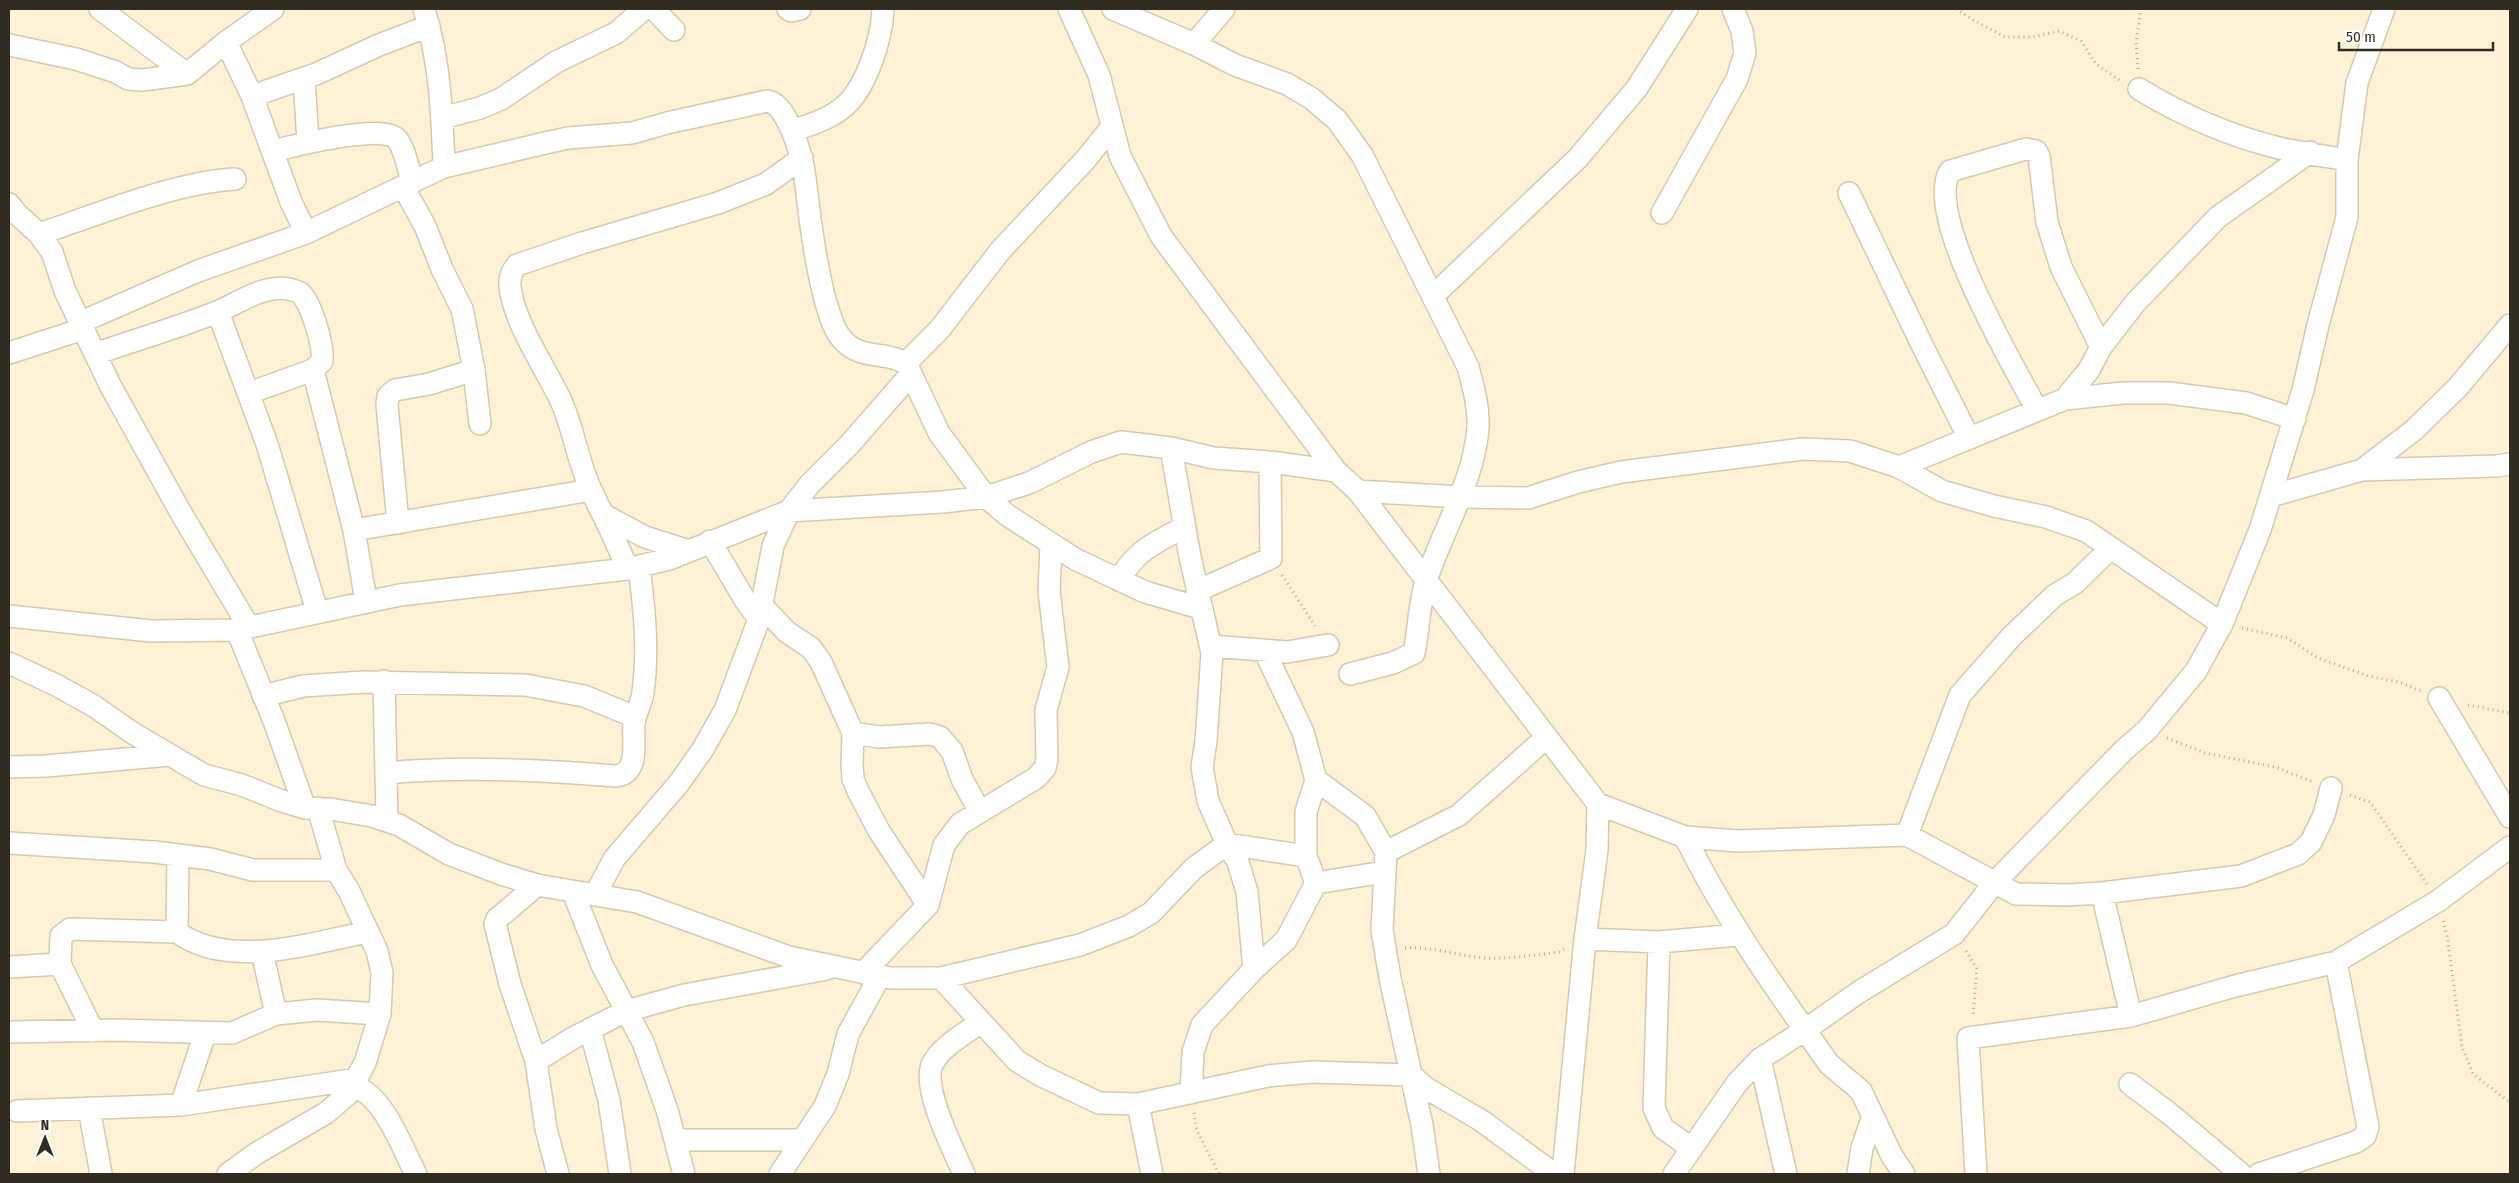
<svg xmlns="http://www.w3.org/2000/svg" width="2519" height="1183" font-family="'Fira Sans Condensed',sans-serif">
<rect width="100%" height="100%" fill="#fdf2d5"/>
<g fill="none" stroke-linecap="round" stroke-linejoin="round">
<g stroke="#d5caae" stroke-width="24">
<path id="minor" d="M100,9L187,74
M273,9L226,42L252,96L291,202L306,233
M424,9C440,61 442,113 444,167
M654,9L674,30
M788,9L791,11L800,9
M1069,9L1099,75L1120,156L1161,236L1336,471L1358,491L1598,804L1597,850L1585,939L1563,1174
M1113,9L1194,44L1235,65L1287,84L1311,98L1337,120L1362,155L1468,367C1473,386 1479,406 1478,427C1475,478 1443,530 1427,578C1419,601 1419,629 1414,653L1393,663L1350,674
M1194,44L1224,9
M9,45L76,59L116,72L128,79L143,80L187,74L226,42
M304,78L308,142
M2139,89C2182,115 2230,136 2279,148C2302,153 2325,156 2347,160
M252,96L316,74L379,45L429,26
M442,118L480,108L501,99L556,62L616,33L644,9
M792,131C809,125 827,120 841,109C866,91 882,38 883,9
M273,151C294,146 382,123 397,139C406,151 408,169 412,182L444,167L541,144L568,138L632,133L667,123L767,101C784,102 797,142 801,157C805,171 806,187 808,202C812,236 817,270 826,303C830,316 833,328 841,338C860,361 882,350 906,363L939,433L986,497L1007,515L1075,559L1145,592L1200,608
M404,188L425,226L442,269L462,309L474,370L480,424
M1849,193L1923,347L1969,438
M9,204L17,214L39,234L52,252L65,291L110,385L181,513L249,627
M1662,213L1737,79L1745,53L1742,31L1733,9
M39,234C97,215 175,182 235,179
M1434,295L1578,158L1637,88L1687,9
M218,312L267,444L317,611
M79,323L198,271L306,233L412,182
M9,353L83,329
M95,354C135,340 177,328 217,312C239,303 264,284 289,289C292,290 297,291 300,293C311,302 324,346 322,361L313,370L249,393
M906,363L939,330L1000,251L1086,159L1111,128
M313,370L354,530L366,601
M2065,399L2089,370L2101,347L2136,302L2218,217L2310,152
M2037,410C2014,366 1923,214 1950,171L2026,149L2036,151L2039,156L2047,222L2061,267L2101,347
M1171,448L1190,557L1212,653L1206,741L1202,767L1208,801L1227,844L1238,862L1247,892L1254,969
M1899,467L2065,399L2123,393H2169L2246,403L2295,419
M2362,470L2497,466L2510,464
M1358,491L1460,497L1528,498L1578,482L1621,472L1803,449L1850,451L1899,467L1942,491L1994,506L2046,517L2086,531L2222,624
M2271,496L2362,470L2414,430L2458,387L2510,325
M604,515L645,537L689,551
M398,523L387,405L388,396L395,390L429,384L474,370
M354,530L591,490
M710,541L745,600L759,619
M627,569C617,541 603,516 591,490C578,462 574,431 562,403C547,370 513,322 510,286C509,278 512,271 517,265L582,243L718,203L766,184L802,158
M1119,580C1137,549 1154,544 1184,527
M1197,591L1271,558L1270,462
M763,607L787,632L811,648L821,662L853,733L852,765L853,779L858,791L879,831L928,905
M9,616L151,631L237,630L400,595L627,569L669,559L789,511L943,502L986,497L1029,483L1091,452L1121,442L1171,448L1214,458L1270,462L1336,471
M237,630L274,721L305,808
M1211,646L1287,652L1328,645
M9,663L56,685L94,706L131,732L204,775L242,785L279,800L305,808L330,809L372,816L399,825L449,854L501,874L537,885L637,902L789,957L890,978H941L1017,1061L1040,1075L1099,1103L1138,1104L1268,1076L1312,1072L1411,1075L1426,1088L1482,1121L1554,1174
M384,681L387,821
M263,696L303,686L364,682L525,685L584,696L635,717
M2439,698L2510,817
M853,733L879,737L930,734L940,737L952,751L962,779L980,812
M9,767L46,766L170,755
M387,773C462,766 539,770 615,776C641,774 632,740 634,724C635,713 642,703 643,692C649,650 644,607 639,566
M1316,780L1365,816L1386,852L1382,930L1390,978L1422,1125L1429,1174
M1598,804L1685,837L1738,841L1907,835L2016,894L2067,895L2102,893L2241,876L2298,854L2311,842L2324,815L2331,788
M1907,835L1960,695L2012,636L2055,595L2075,583L2110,549
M9,843L154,852L210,859L253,870H336
M1386,852L1459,815L1547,737
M178,855L177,932C229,970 311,943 368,932
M1316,883L1384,872
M573,892L602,965L643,1042L667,1110L684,1174
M2102,893L2131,1016
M595,895L614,859L679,783L703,749L725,710L759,619L773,546L789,511L810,484L849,445L911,374
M1585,939L1659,942L1738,935
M1659,942L1654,1108L1663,1128L1691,1148
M262,952L276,1014
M60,964L93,1031
M9,967L60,964L61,936L70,929L177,932
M863,973L928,905L944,845L960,824L1036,778L1045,768L1047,759L1046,710L1058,667L1049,591L1051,545
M941,978L1080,945L1129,926L1151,913L1194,868L1227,844L1306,856V812L1316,780L1303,732L1264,650
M590,1029L609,1100L620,1174
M9,1032L116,1030L232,1033L276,1014L317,1010L380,1014
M1760,1059L1786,1174
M536,1061L510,984L495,924L497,919L537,885
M2130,1084L2170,1114L2241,1174
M354,1086C385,1097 401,1146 416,1174
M1191,1093L1193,1052L1202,1025L1254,969L1286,940L1316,883L1306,856
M1138,1104L1152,1174
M181,1105L205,1034
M89,1108L101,1174
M17,1111L181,1105L358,1079
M675,1140H801
M228,1174L257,1153L326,1113L347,1095L365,1063L380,1014L382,973L377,951L349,891L336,870L318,808
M558,1174L546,1129L536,1061L573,1038L626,1011L684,995L827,969
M780,1174L825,1106L838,1074L848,1034L880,976
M964,1174C954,1151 922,1089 932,1065C940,1047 966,1033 981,1022
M1674,1174L1737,1083L1760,1059L1805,1030C1761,968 1719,906 1685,837
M1858,1174L1862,1148L1873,1116
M1904,1174L1892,1156L1861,1091L1829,1064L1805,1030L1859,992L1954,934L1995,882L2124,750L2147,730L2196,671L2222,624L2260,530L2303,390L2318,325L2347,217V160L2357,83L2384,9
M1976,1174L1968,1038L2131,1016L2235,986L2336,962L2438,901L2510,847
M2259,1174L2356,1142L2365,1136L2368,1127L2336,962"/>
</g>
<path stroke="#b5ac96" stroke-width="3" stroke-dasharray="1 4" stroke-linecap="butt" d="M1956,9L1975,21L2005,37H2033L2059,31L2081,41L2096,64L2122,82
M2138,69L2136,43L2141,9
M1282,575L1315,626
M2242,628L2287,638L2318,658L2368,676L2399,682L2421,691
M2468,705L2510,713
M2167,738L2205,753L2275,767L2313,782
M2350,795L2370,802L2427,884
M2443,921L2447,935L2462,1047L2473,1074L2508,1101
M1405,948C1433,946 1457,956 1485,958C1510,959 1534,955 1559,952L1564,949
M1966,951L1977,969L1973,1016
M1194,1113L1197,1131L1219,1174"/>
<use href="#minor" stroke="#fff" stroke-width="21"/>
</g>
<rect width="2519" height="1183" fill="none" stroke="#302c21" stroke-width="20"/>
<g transform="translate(45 1138)" stroke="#ffffff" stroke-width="4" paint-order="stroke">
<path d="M0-4L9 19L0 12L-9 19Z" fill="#302c21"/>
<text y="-8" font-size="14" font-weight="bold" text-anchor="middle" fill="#302c21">N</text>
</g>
<path d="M2339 42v8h154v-8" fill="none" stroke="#302c21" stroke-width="2.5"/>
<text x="2346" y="42" font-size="15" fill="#302c21" stroke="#ffffff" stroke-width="4" paint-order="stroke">50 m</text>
</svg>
